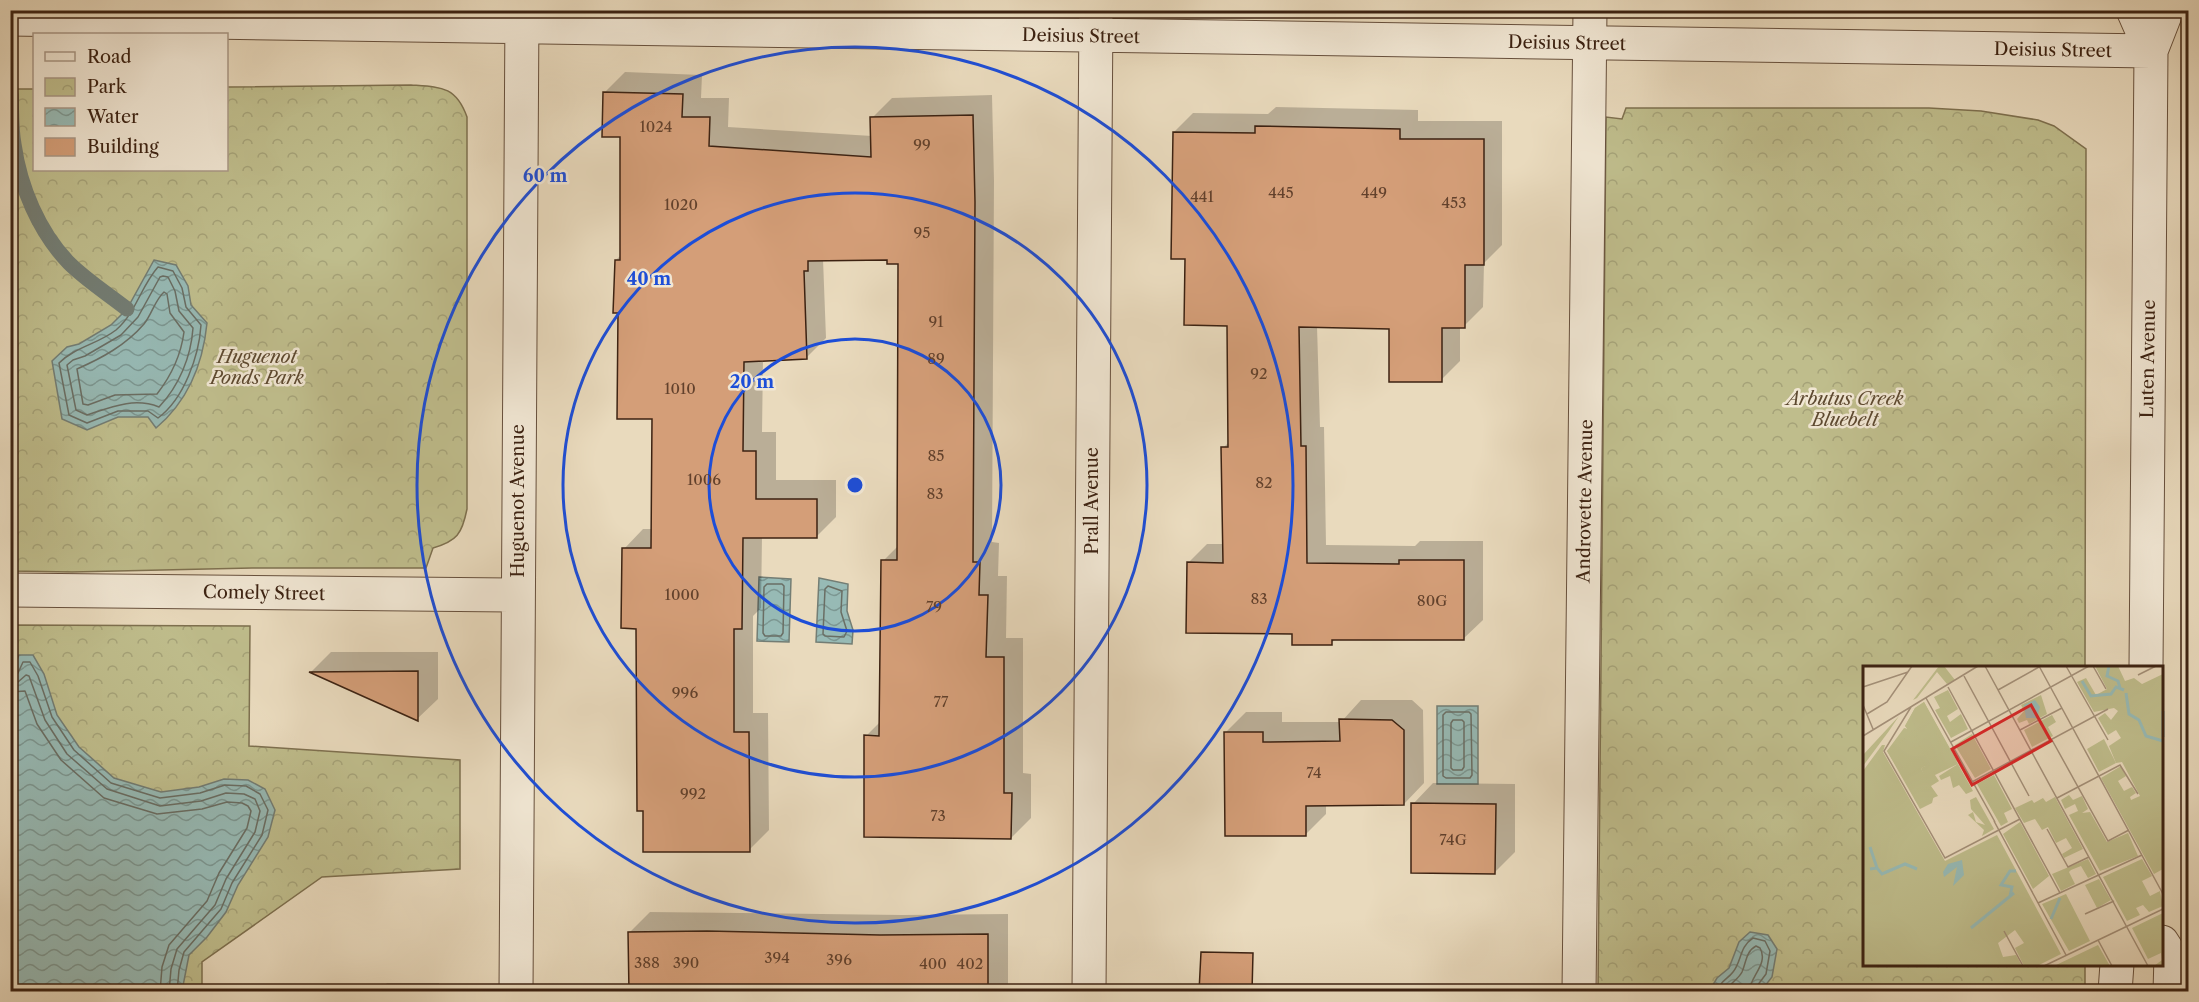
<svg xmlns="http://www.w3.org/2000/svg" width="2199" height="1002" font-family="'Libre Caslon Text',serif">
<defs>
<pattern id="park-crowns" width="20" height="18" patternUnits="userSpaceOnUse" patternTransform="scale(1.5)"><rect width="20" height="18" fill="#bfbd8c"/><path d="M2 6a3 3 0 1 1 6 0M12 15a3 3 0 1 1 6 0" fill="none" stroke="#a5a278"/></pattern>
<pattern id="water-waves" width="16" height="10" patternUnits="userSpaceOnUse" patternTransform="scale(1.5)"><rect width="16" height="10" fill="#97bab5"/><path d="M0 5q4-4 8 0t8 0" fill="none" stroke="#7c9792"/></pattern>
</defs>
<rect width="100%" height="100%" fill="#e9dabd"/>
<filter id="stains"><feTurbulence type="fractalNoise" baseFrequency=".00333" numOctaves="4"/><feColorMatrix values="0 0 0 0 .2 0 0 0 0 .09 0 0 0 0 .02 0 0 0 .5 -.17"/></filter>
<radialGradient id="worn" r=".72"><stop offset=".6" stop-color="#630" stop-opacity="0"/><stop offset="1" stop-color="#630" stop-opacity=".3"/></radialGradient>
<path fill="url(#park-crowns)" stroke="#7e704f" stroke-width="1.5" d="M411,85C441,87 456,86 467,117V509C462,534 457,541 433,548L426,568H252L72,572L11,571V89H34V170H226L227,87Z
M1626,108H1929L1981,111L2038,120L2054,126L2086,149L2085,667L1864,668V964L2085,965V991L1598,992L1606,117L1622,119Z
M11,625L250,626L249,746L460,760V869L322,877L202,962V991L11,992Z"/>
<path fill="url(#water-waves)" stroke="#737d74" stroke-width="1.5" d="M154,260L176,265L188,286L191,305L207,323C203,364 188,401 156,428L148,417H118L87,430L62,419L52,361L67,347L79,344L111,325L127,309Z
M759,577L791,579L789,642L757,641Z
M819,578L848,584L847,611L853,630L852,644L816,642Z
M19,655H33L44,674L57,715L79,747L114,778L161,792L199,787L224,779L248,780L265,789L275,810L268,837L238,885L226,912L207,937L189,955L182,991H11L10,676Z
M1437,706H1478V784H1437Z
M1750,932L1768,935L1777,949L1772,977L1761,991H1716L1711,988L1717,978L1729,968L1739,942Z"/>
<path fill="#0003" d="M625,72L702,75L701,98H729L728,127L872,136V118L892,98L992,95L994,181L992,542L999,543L998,576H1007L1006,638H1023V773L1031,774V818L1011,838L866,736L880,722L883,561L898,546L899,262L888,258L823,259L826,338L806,358L763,359L762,432H776V480H836V517L816,537L762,536L761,608L753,616V713H768L769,830L749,850L638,627L624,549L643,529H653V418L619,312L616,260L621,255V136L605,92Z
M1276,107L1418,110V121H1502V245L1484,263L1483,307L1464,326H1460V361L1441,380L1390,327L1317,326L1320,427H1324L1326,545L1415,546L1420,541H1483V620L1463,639H1336L1331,643L1294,632L1188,563L1207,544H1224L1223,448L1229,442L1228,324L1186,258L1174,132L1193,113L1268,114Z
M331,652H438V699L417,719L311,672Z
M1361,700H1412L1423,710L1424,783L1404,804H1326V814L1306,834L1226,732L1246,712H1282V722H1341Z
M1433,783L1515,784V852L1494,873L1413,804Z
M650,912L902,915L1008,914V988L1004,992H630V932Z
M387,983H439V992H379Z
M1208,986L1271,987V992H1202Z
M1371,989L1495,991V992H1368Z"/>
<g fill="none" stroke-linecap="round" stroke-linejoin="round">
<path stroke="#6a6e64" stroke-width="1.5" d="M158,267L173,271L182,288L186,307L201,325C199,356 184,399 158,418L148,411H118L87,423L69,415L59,363C75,347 98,344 116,330C136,313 141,286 158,267Z
M163,276L168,277L175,291L179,311L193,328C191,357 179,386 159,407C134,397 111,407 87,415L76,410L67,365L73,360L85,356L121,335L138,317L160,277Z
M164,292L167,294L170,313L184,332C181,355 171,376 157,394L115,395L88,405L83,404L77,369C102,358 126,345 144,324C152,314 155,300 164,292Z
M767,584H782L784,586L783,633L781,636H765L763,633L764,587Z
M828,586L842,591L841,612L847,631L844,637L825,636L823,634L825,589Z
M10,676L18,673L23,662H30L38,676L52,717L74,750L111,783L160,798L200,793L225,785L246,786L260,794L268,810L262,835L232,883L221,909L184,952L179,970L177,992
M10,683L18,682L26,675L29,676L45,720L67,754L107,789L160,806L201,801L226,793L244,794L255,799L260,811L255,832L226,879L215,905L177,949L171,969L169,992
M10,692L25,691L37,724L61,760L104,798L157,814L202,809L227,802L242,803L248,806L251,811L247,828L219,873L207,901L169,945L162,967L160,992
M1446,712H1469L1471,714L1472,775L1470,778H1446L1443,776V715Z
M1453,720H1462L1464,722V767L1462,770H1453L1451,768V723Z
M1719,992C1719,981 1727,980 1733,972C1742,961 1739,947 1753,938L1765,941L1770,951L1766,974L1757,986V992
M1726,992C1729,983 1738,980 1742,972C1746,963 1746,951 1756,946L1760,948C1769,964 1750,976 1749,992"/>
<path stroke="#737d74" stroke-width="15" d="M11,94C12,110 11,128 14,144C20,187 39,232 69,263C86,280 108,294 127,309"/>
</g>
<path fill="#d49e78" stroke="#3c2212" stroke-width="1.5" d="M603,92L683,94L682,117H710L709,146L871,157L870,117L973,115L975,202L973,562H980L979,595H988L986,657H1004V793H1012L1011,839L864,837V735L879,736L881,560H897L898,264H887V260L808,261V271H804L807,359L744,362L743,451H756V499H817V538H743L742,629H734V732H749L750,852H643V811H637L636,629L621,628L622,548H651L652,419H617L618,313H613L615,260H620V137H602Z
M1255,126L1400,129V139H1484V265H1465V328H1442V382H1389V329L1299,327L1301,446H1306L1307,563L1399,564V560H1464V640H1332V645H1292V634L1186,633L1187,562L1223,563L1221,447H1228L1227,326L1184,325L1185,259H1171L1173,132L1255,133Z
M418,671V721L309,672Z
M1339,719L1392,720L1404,730V805L1306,806V836H1225L1224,732H1263V742L1340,741Z
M1411,803L1496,804L1495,874L1411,873Z
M707,931L880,935L988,934V992H629L628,932Z
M1201,952L1253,953L1252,992H1199Z"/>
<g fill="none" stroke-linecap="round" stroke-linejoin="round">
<g stroke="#67503d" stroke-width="35">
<path id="minor" d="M2133,10L2151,51
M10,19L2151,51
M10,590L518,595
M2146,668L2151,51L2167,10
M2162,942L2171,956L2170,992
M516,992L522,10
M1089,992L1096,10
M1579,992L1590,10
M2115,992L2117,964"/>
</g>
<use href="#minor" stroke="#f1e7d4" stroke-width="33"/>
</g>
<g fill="none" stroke="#1d4ed8" stroke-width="3">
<circle cx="855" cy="485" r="146"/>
<circle cx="855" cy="485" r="292"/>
<circle cx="855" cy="485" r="438"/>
</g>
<g text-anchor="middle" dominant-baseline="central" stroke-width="5" stroke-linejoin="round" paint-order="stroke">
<g font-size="15" fill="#62412c">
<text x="656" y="126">1024</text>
<text x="922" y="144">99</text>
<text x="1281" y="192">445</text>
<text x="1374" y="192">449</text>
<text x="1202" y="196">441</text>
<text x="1454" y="202">453</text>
<text x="681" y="204">1020</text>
<text x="922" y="232">95</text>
<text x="936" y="321">91</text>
<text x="936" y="358">89</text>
<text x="1259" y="373">92</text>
<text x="680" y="388">1010</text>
<text x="936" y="455">85</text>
<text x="704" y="479">1006</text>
<text x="1264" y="482">82</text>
<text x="935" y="493">83</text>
<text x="682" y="594">1000</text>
<text x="1259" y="598">83</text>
<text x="1432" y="600">80G</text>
<text x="934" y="606">79</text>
<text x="685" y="692">996</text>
<text x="941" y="701">77</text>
<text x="1314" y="772">74</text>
<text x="693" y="793">992</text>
<text x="938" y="815">73</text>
<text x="1453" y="839">74G</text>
<text x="777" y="957">394</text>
<text x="839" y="959">396</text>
<text x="647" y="962">388</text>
<text x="686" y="962">390</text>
<text x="933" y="963">400</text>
<text x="970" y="963">402</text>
</g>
<g font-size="18" fill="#3c2212" stroke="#f1e7d4">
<text transform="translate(1081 36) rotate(1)">Deisius Street</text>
<text transform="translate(1567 43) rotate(1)">Deisius Street</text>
<text transform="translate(2053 50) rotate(1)">Deisius Street</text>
<text transform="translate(2148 359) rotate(-89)">Luten Avenue</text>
<text transform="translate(518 501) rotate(-90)">Huguenot Avenue</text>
<text transform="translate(1092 501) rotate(-90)">Prall Avenue</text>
<text transform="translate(1585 501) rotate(-89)">Androvette Avenue</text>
<text transform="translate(264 593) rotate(1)">Comely Street</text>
</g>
<g font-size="18" font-style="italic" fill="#5d4930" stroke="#f1e7d4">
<text x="257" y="357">Huguenot<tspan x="257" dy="21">Ponds Park</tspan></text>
<text x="1845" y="399">Arbutus Creek<tspan x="1845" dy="21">Bluebelt</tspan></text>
</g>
</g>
<g transform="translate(1863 666)">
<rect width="300" height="300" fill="#e9dabd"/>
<path d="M61,36L95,98L72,109L76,115L68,120L75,130L70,132L58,102L62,100L41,62L45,63L42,60L52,42ZM241,73L253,97L236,106L224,83ZM95,98L110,125L103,128L96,119L90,122L87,110L78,114L76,110ZM113,131L131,163L119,170L121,164L105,149L110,146L113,156L122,159L108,143L107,134Z" fill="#bfbd8c"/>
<path d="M76,0H81L92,14L84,18L74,6L54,32L50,34ZM36,50L26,65L0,100V89Z" fill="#bfbd8c"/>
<path d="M232,0H255L262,15L271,12L279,18L300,8V203L291,208L238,112L258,100L263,110L255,115L261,125L269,121L273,127L267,131L268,134L277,130L259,96L253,97L246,80L258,72L253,64L245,69L235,52L242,47L248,54L255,45L251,42L231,46L214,16L223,12L233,29L244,23ZM85,24L95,43L84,50L87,56L98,48L105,63L88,72L72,44L77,42L71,31ZM178,29L184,48L166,58L164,54L156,57L154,53L161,45L158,39ZM61,36L94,95L72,108L61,94L64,99L58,102L71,129L69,137L57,143L24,85L41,62L45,64L42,60L52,42ZM189,49L193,56L185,61L190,70L169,81L161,64ZM109,68L128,103L112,112L92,79ZM19,79H22L20,86L82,195L134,169L198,288L174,300H161L152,282L161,277L152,264L135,277L140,291L153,289L159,300H0V105ZM131,109L149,143L141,147L145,156L138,160L114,118ZM206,129L210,134L219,130L225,143L219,147L227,146L244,176L265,167L275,190L237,205L206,149L215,145L212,138L202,143L198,134ZM192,131L220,183L201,192L199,188L209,182L203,172L193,177L185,161L179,164L172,153L161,157L152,142L169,134L171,137L180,132L183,136ZM157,156L186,210L170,223L140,168ZM225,193L233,208L225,212L218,200L208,204L206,206L212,218L198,225L189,208ZM279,193L289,210L279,215L287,230L297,225L300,240L286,246L280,239L273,242L277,249L264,255L240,211ZM236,213L248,234L234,242L222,219ZM203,228L227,275L206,285L179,238ZM300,247V300H291L299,294L298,287L285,293L269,262ZM235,279L247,300H191Z" fill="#bfbd8c"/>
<path d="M57,50L69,54L86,84L84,95L70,99V104L45,59ZM60,52L68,56L84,85L78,97L67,94L51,65L52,57H59ZM67,57L83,85L68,93L52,64ZM46,70L62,100L44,110L51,122L48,124L24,85ZM51 130a9 9 0 1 1 18 0a9 9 0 1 1-18 0Z" fill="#bfbd8c" fill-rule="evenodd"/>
<path d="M172,34L177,41L174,52H163L161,39ZM99,194L101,209L90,220L94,201L81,211L80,206L85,198Z" fill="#97bab5"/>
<path fill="none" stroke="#97bab5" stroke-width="3" d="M246,0L244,10L255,15L257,22M219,15L228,30L248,28L253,21L261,24M263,27L266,48L276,54L283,70L300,75M300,45V71M7,181L14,202M7,203L14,202L19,208L42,198L54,203M147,230L149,221L138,219L147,205H153M188,253L197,232M108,262L151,227"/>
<path fill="none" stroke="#a49079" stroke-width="1.5" d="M122,0L285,300M176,0L300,228M203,0L245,74M230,0L243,23M275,9L293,0M101,10L166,130M0,21L45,6M85,21L197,227M135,24L176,1M63,32L132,156M0,39L10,63M48,41L21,85L82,192L157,153M4,48L24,36L49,0M157,64L199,42M0,70L115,0M189,74L245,175L266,164M88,76L226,0M109,116L245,43M194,132L257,99L275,128M131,155L203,289M184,163L205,201L226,191M175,237L279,189M222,248L251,235M141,265L160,300M235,274L249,300M181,300L300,243"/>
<path fill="#d62828" fill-opacity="0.15" stroke="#d62828" stroke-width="3" d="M168,39L188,75L109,119L89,83Z"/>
<rect width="300" height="300" fill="none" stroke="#3c2212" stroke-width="3"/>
</g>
<circle cx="855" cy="485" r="9" fill="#1d4ed8" stroke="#f1e7d4" stroke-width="3"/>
<g font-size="18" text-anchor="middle" font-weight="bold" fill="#1d4ed8" stroke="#f1e7d4" stroke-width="5" stroke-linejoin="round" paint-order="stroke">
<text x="545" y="182">60 m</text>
<text x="649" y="285">40 m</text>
<text x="752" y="388">20 m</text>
</g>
<rect width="2199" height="1002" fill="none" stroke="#e9dabd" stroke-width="36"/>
<rect x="12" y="12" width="2175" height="978" fill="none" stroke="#3c2212" stroke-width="3"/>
<rect x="18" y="18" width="2163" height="966" fill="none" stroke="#3c2212" stroke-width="1.5"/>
<rect x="33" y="33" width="195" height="138" fill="#f1e7d4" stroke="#a99886" stroke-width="1.5"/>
<rect x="45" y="52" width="30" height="9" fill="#f1e7d4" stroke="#a99886" stroke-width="1.5"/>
<text x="87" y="63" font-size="18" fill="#3c2212">Road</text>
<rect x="45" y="78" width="30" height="18" fill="url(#park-crowns)" stroke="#a99886" stroke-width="1.5"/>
<text x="87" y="93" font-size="18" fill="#3c2212">Park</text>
<rect x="45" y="108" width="30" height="18" fill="url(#water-waves)" stroke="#a99886" stroke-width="1.5"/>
<text x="87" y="123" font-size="18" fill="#3c2212">Water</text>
<rect x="45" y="138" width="30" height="18" fill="#d49e78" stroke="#a99886" stroke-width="1.5"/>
<text x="87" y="153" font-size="18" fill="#3c2212">Building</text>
<rect width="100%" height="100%" filter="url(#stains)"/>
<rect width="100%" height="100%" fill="url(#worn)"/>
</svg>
